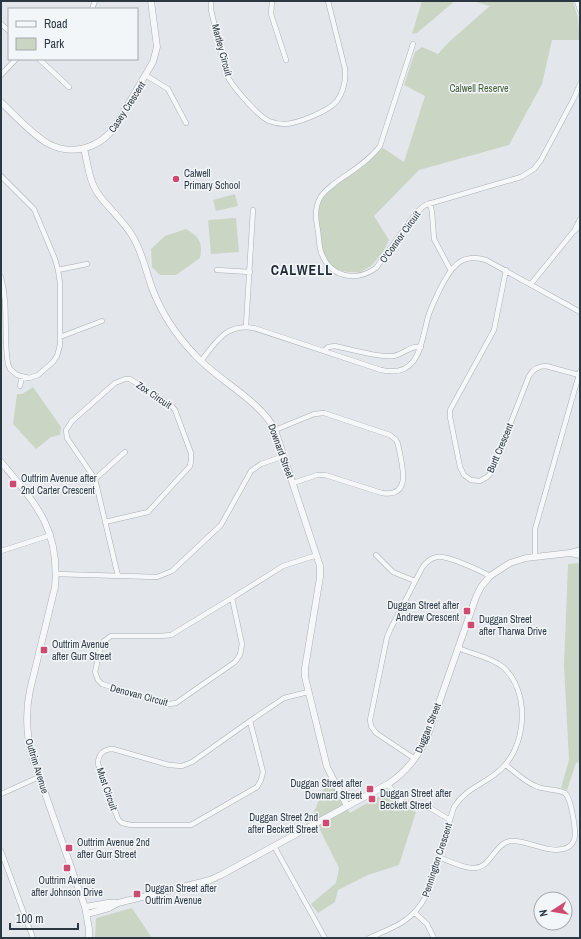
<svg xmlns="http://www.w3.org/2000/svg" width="581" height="939" font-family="'Archivo Narrow',sans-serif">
<rect width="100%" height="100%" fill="#e3e7eb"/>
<path fill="#cbd5c4" d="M422,1H455L417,33L412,34Z
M473,1H573L578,18L580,40H552L542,84L509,145L419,170L374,216L389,240L383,252L371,266L360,272H348L337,270L327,261L322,249L317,212L323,196L383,148L404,162L425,96L404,85L415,52L422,47L438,54L450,41L490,6Z
M235,194L238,206L216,211L213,200Z
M236,218L239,252L211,254L208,220Z
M186,229C200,237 203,243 200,258L176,275H160L152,267L151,249L165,236Z
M33,387L61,427L60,435L51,437L36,449L13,424L17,394H22Z
M580,563V762L576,763L567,790L561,788L569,760L564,665L568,564Z
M328,778L350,813L386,792L416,812L399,865L368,875L338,890L335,902L318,913L311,904L336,883L339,868L321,832L314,812Z
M132,908L152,938H95L96,918Z"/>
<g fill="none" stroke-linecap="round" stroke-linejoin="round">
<g stroke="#a8afb5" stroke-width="5.5">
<path id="minor" d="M211,1V10L226,73L229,79C235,89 258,116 269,121C274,123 279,124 284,124C297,124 329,111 337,101C344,91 346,81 345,69L328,1
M272,1L271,14L286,60
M577,1L580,10
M92,9L95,1
M1,24L9,31
M413,44L380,146C370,160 349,173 335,183C329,188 323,192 320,198C314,209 316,220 318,231C319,238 319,246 321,252C330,278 356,282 376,268L416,213L425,205L521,177L534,169L541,160L574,98L580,84
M39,59L69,87
M1,75L16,59
M147,76L168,89L186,123
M1,176L34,209L55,259L58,270L60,283V345L57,356L53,362L38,375L29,378L17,375L10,369L8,364C3,335 9,306 1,277
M430,203L432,212L434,239L450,269
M575,229L580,219
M58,270L87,264
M217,270L250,272
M506,270L494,330L450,410V417L460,467L464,475L471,480L480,481L487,477L491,473L529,376C533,369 538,366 546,366L579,375
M531,284L573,232L580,226
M246,326L253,210
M60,337L102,321
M324,351L328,347L335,346C349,349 380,358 393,356C403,355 410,345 421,347
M201,361C216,342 226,323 254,328L381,370C420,379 421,342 428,317C431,307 436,298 440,289C450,269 460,252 486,260L573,308L580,312
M20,386L22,377
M275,430L314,414L324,413L390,435L396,440L398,444C401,462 414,498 382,493L325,475H317L293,483
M95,479L125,452
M105,522L148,512L190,466L191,461V453L175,410L172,406L130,379H125L115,383L72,421L66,430L67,438L95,479L118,576
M1,551L51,535
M376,555L393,572L415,581
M535,557V529L580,371
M56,574L157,577L172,571L221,525L251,471L261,464L284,456
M232,598L171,635L160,636H111L104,641L101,645L95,672L98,680L102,684L164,704H169L176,703L235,662L240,655L242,644L232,598L283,566L317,555
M250,721L192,762L182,766L169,765L113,749C103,749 98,755 98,764L118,819L122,823L131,825H191L257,787L261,780L263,772L250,721L284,698L308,692
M415,759L376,733L371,726L370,720L387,637L390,630L422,568C426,562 430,558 437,557C447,555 481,571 490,576
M388,784L396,796L402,801L409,804L430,808L450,820
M1,794L39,777
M274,846L325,938
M1,851L33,938
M439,857C449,861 462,868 473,868C491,869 494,843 511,841C528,840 546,853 563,849C568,848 572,845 574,840C577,833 571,798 565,793C558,789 546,790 538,787C526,783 516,773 506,765
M415,913L427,924L434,938
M369,938C394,927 412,922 426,896L454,807C468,785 489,784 505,765C527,740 529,690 503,667C491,657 472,654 458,648"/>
</g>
<g stroke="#a8afb5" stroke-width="7">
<path id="tertiary" d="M1,102C14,115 32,134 47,143C72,157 101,148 116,125L153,62L157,47L151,1
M84,149C88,164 89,182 99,195C109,209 124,221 133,237C142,252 146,271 152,288C161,312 176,335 194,354C217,380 260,400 275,430L320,566V577L305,668V677L327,767L347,806
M1,462C36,504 60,529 55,587L30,690C25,714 26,735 33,759L85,907L89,929V938
M570,553L580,555
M85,907L108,903H117
M87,914L109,908L118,903L210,880L221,875L388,784C405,773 417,758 426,740L476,597L481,587L490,576L510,563L526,558L570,553L580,550"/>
</g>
<use href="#minor" stroke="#f6f7f9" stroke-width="4.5"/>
<use href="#tertiary" stroke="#f6f7f9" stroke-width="6"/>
</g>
<g fill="#ce4a72" stroke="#f3f6f8" stroke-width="1.5">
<circle cx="176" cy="179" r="4"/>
<rect x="9" y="480" width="8" height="8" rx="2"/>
<rect x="463" y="607" width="8" height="8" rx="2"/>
<rect x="467" y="621" width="8" height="8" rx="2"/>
<rect x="40" y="646" width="8" height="8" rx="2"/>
<rect x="366" y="785" width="8" height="8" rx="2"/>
<rect x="368" y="795" width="8" height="8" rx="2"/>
<rect x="322" y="819" width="8" height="8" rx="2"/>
<rect x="65" y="844" width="8" height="8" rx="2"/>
<rect x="63" y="864" width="8" height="8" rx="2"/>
<rect x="133" y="890" width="8" height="8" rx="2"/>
</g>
<g text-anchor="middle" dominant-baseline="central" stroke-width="3" stroke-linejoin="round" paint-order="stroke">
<g font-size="10" fill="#2b3743" stroke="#f3f6f8">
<text transform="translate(222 50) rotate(75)">Martley Circuit</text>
<text transform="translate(127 107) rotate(-57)">Casey Crescent</text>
<text transform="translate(400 237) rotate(-54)">O'Connor Circuit</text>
<text transform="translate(154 395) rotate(34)">Zox Circuit</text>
<text transform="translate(500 448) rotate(-67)">Burtt Crescent</text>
<text transform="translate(281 451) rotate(70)">Downard Street</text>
<text transform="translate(139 695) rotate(15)">Denovan Circuit</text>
<text transform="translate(428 728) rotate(-68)">Duggan Street</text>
<text transform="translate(37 766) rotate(73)">Outtrim Avenue</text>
<text transform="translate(107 789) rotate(71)">Must Circuit</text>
<text transform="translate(437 860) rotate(-72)">Pennington Crescent</text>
</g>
<g font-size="10" fill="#455f38" stroke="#f3f6f8">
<text x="479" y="88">Calwell Reserve</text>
</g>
<g font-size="10" fill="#2b3743" stroke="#f3f6f8" text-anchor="start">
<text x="184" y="173">Calwell<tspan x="184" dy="12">Primary School</tspan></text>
<text x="21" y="478">Outtrim Avenue after<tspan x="21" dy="12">2nd Carter Crescent</tspan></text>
<text x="459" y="605" text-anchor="end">Duggan Street after<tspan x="459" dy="12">Andrew Crescent</tspan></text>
<text x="479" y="619">Duggan Street<tspan x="479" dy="12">after Tharwa Drive</tspan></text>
<text x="52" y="644">Outtrim Avenue<tspan x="52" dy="12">after Gurr Street</tspan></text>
<text x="362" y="783" text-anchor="end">Duggan Street after<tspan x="362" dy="12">Downard Street</tspan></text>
<text x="380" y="793">Duggan Street after<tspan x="380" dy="12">Beckett Street</tspan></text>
<text x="318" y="817" text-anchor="end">Duggan Street 2nd<tspan x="318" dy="12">after Beckett Street</tspan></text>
<text x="77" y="842">Outtrim Avenue 2nd<tspan x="77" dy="12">after Gurr Street</tspan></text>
<text x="67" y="880" text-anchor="middle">Outtrim Avenue<tspan x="67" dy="12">after Johnson Drive</tspan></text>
<text x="145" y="888">Duggan Street after<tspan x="145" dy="12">Outtrim Avenue</tspan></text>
</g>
<g font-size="14" font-weight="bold" letter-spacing="1" fill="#1d2834" stroke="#f3f6f8">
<text x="302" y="270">CALWELL</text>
</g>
</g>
<rect width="581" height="939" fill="none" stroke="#2b3743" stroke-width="4"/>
<rect x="8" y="8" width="130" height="52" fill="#f3f6f8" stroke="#a3aab0"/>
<rect x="16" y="21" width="20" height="6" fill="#f6f7f9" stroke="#a3aab0"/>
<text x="44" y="28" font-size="12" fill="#2b3743">Road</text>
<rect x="16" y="38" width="20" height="12" fill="#cbd5c4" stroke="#a3aab0"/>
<text x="44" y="48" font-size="12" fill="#2b3743">Park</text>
<g transform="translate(553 911) rotate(258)"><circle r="19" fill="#f3f6f8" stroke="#a3aab0"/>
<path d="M0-3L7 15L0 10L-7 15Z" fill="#ce4a72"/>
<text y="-6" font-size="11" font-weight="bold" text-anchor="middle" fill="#2b3743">N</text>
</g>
<path d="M10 923v6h68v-6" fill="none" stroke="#2b3743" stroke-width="2"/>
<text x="16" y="923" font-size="12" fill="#2b3743" stroke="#f3f6f8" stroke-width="3" paint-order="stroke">100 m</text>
</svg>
